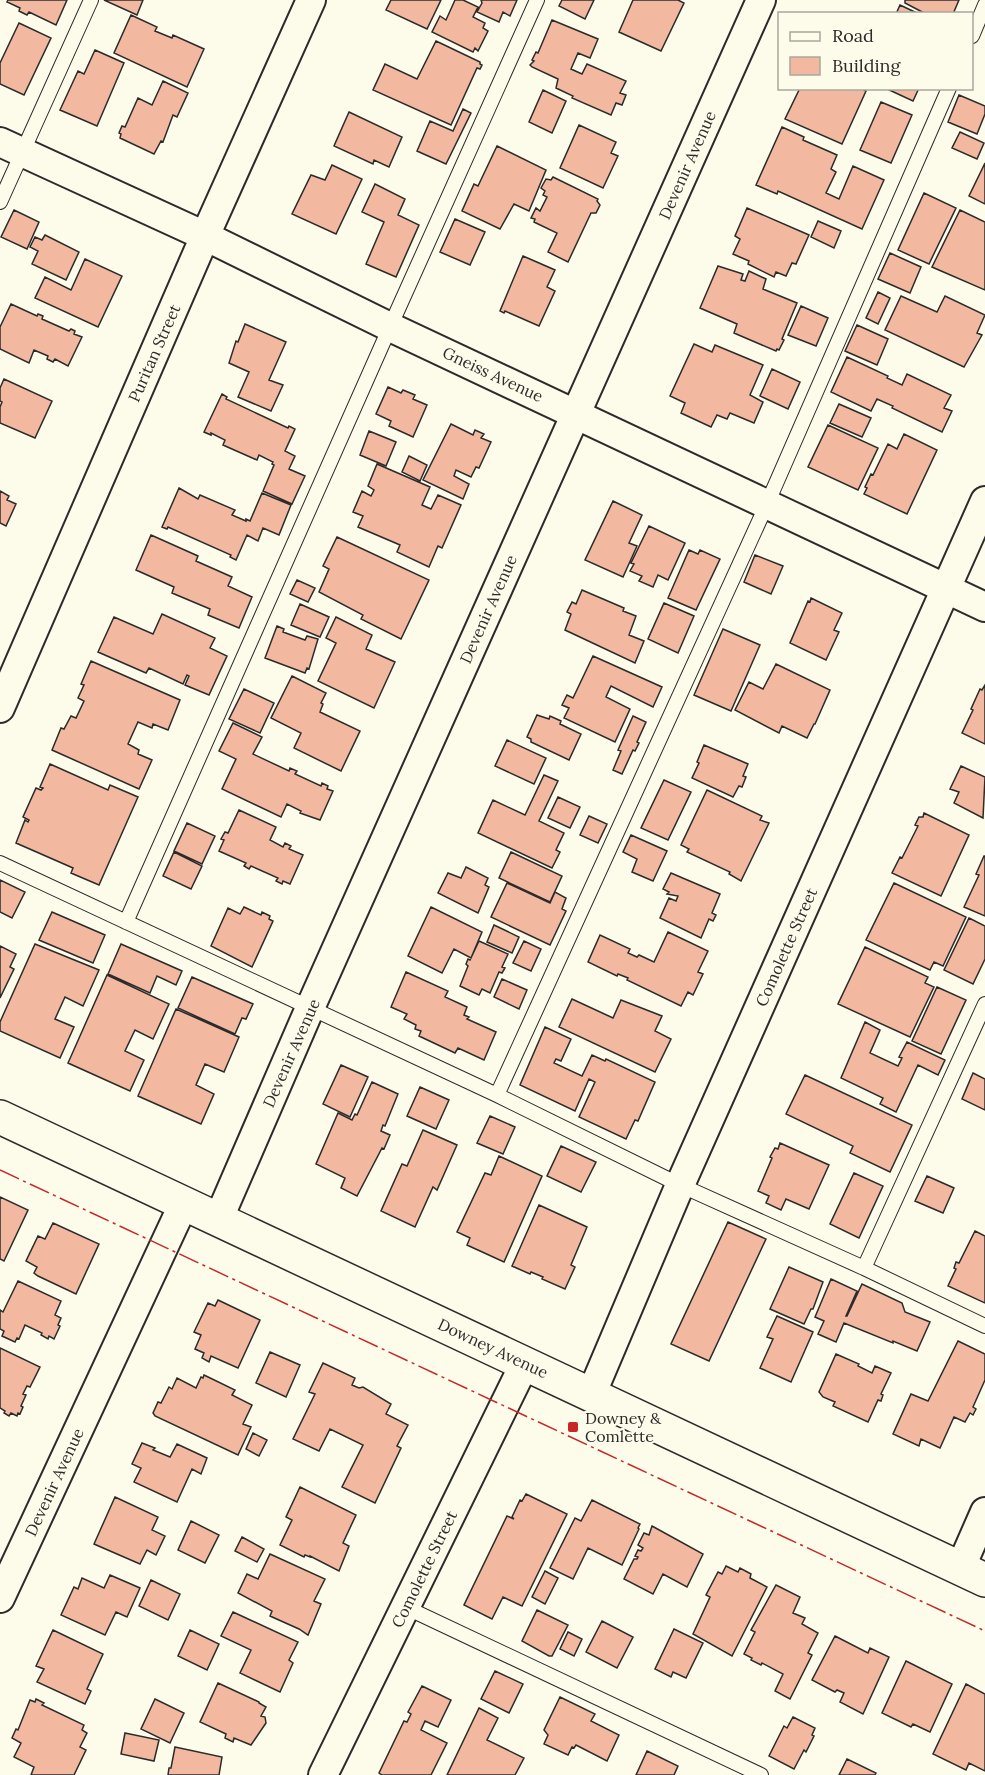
<svg xmlns="http://www.w3.org/2000/svg" width="985" height="1775" font-family="Lora,serif">
<rect width="100%" height="100%" fill="#fdfbea"/>
<path fill="#f2b8a0" stroke="#2b2b2b" stroke-width="1.5" d="M8,0H67L56,25L29,12L27,15L19,11L20,8L7,2Z
M104,0H143L137,15Z
M391,0H441L427,29L386,10Z
M455,0H463L478,7L473,17L485,23L483,28L488,31L478,51L475,48L473,52L432,32L440,16L446,20Z
M481,0H517L510,16L503,12L499,22L477,12L482,3Z
M562,0H594L585,19L559,6Z
M633,0H678L684,3L661,51L619,32Z
M905,0H959L953,14H926L905,3Z
M900,5L919,14H896Z
M131,15L157,27L155,31L172,38L173,35L204,49L187,87L114,53Z
M552,20L598,39L590,58L578,53L571,69L582,74L587,64L626,81L620,93L626,95L622,105L616,103L611,115L572,98L573,96L556,88L558,79L532,67L530,65L534,61L532,60L536,52L538,53Z
M19,23L51,38L24,95L0,84V63Z
M436,41L480,62V64L482,65L480,69L477,68L451,125L373,90L385,64L417,79Z
M95,50L124,63L97,126L60,110L78,71L84,74Z
M163,81L188,93L177,117L173,115L163,142L161,141L154,154L120,138L121,134L119,133L122,126L125,127L138,98L152,105Z
M800,88H861L866,91L842,144L785,119Z
M885,88H919L913,101Z
M543,90L566,101L552,133L529,122Z
M959,95L985,106V114L977,134L948,122Z
M881,102L912,115L891,163L860,150Z
M463,109L471,113L446,164L417,151L430,121L453,131Z
M349,112L402,137L389,167L374,160L373,164L334,146Z
M579,125L616,142L611,153L618,156L603,188L560,168Z
M782,127L804,137L803,140L837,155L831,169L836,172L826,193L839,199L853,166L884,180L862,229L778,191L777,194L756,185Z
M960,132L984,143L977,159L952,148Z
M497,146L546,170L529,211L514,204L500,229L462,211L474,184L478,186Z
M985,163V204L969,196Z
M332,165L362,179L336,234L292,214L311,175L325,180Z
M553,177L598,199L597,201L600,205L596,213H591L568,262L548,252L557,233L534,222L535,219L531,218L536,208L540,211L547,197L543,195L545,191L541,188L546,179L551,180Z
M375,184L405,199L398,215L419,225L396,277L366,264L384,222L362,212Z
M924,193L956,208L929,264L898,250Z
M747,208L809,235L796,264L792,263L786,276L776,272L774,277L748,264L749,261L733,254L740,239L735,236Z
M14,210L39,222L27,249L1,237Z
M960,210L985,222V290L932,267Z
M455,219L485,232L470,265L440,252Z
M818,221L841,231L834,248L811,237Z
M45,235L79,252L66,280L32,264L38,251L30,247L35,237L42,240Z
M890,253L921,267L910,293L878,279Z
M523,256L555,270L547,287L555,291L539,326L505,311L504,313L500,311Z
M85,259L122,276L98,327L35,298L45,277L71,290Z
M718,266L743,274L741,280L745,281L749,271L766,279L763,289L797,303L782,339L784,340L779,350L777,349L776,351L734,333L737,324L700,308Z
M878,292L890,298L878,324L866,318Z
M901,296L937,312L945,296L985,315L977,333L982,335L964,367L885,330Z
M11,304L37,316L38,314L43,316L42,319L69,331L71,329L75,331L74,334L82,337L68,366L55,359L53,362L47,359L48,356L34,350L29,363L0,349V327Z
M801,306L828,318L816,346L788,335Z
M245,324L286,342L269,380L283,385L271,411L238,397L249,372L229,363L236,341L238,342Z
M857,325L888,339L877,365L845,351Z
M694,344L712,352L715,345L763,365L750,395L763,402L754,423L730,413L727,419L717,415L711,427L681,413L685,403L670,396Z
M847,357L888,376L887,378L902,385L907,374L951,395L944,408L952,411L942,432L892,408L893,406L877,399L871,411L831,392Z
M772,369L800,382L788,409L760,396Z
M4,379L52,401L35,438L0,423V407L2,402L0,401V388Z
M388,387L401,393L403,390L415,395L413,399L427,405L413,437L389,426L391,421L376,414Z
M222,394L227,397L226,399L288,428L289,426L295,429L285,451L295,456L289,469L305,476L292,504L263,491L274,465L272,464L273,462L259,455L257,460L223,445L225,440L211,433V435L204,432Z
M839,404L871,418L862,437L830,423Z
M451,424L473,435L475,430L484,434L481,438L491,442L479,468L476,467L471,477L456,470L454,476L469,484L463,499L423,480Z
M828,425L878,448L858,490L808,467Z
M369,431L396,442L386,466L360,455Z
M904,434L937,450L907,514L864,494L867,488L865,487L871,474L873,475L888,444L897,449Z
M409,456L427,465L420,481L402,472Z
M377,464L430,487L422,505L431,509L438,495L461,505L442,548L438,546L429,567L397,552L400,545L358,527L363,516L353,512L362,491L371,496L374,490L368,486Z
M179,488L198,499L200,495L235,510L232,515L246,521V519L250,521L262,493L291,505L279,535L263,528L258,541L247,535L236,560L230,557L231,555L168,527L167,529L162,527Z
M0,491L9,496L7,500L16,504L6,526L0,523Z
M613,501L642,515L629,543L637,546L623,577L585,560Z
M649,526L685,543L668,580L658,575L653,587L639,581L642,576L630,571L634,564L631,563Z
M151,535L198,556L196,561L232,577L228,586L252,597L239,628L208,615L210,609L172,593L174,587L136,570Z
M337,537L429,580L401,639L361,619L363,615L319,592L329,569L323,566Z
M689,550L698,554L700,550L720,559L696,610L668,598Z
M755,555L783,566L771,594L744,582Z
M297,580L315,588L308,602L290,594Z
M582,590L624,608L623,611L636,616L629,635L644,641L635,663L565,630L571,614L567,612L572,602L576,604Z
M811,598L842,613L834,630L839,632L826,660L790,643L808,601L810,602Z
M664,603L694,616L678,653L648,639Z
M300,604L329,617L320,637L291,625Z
M162,614L215,638L210,648L227,656L209,695L185,685L189,676L187,675L183,684L149,668L146,673L98,652L114,617L153,634Z
M336,617L372,635L366,649L395,662L374,708L318,681L336,643L326,638Z
M277,626L284,629L283,632L305,640L307,636L318,639L309,669L307,668L305,673L265,658Z
M723,629L760,645L731,711L694,695Z
M593,656L662,687L653,707L611,686L606,697L630,709L615,742L564,718L569,708L562,705L567,695L573,698Z
M91,661L180,700L168,730L153,724L152,728L138,722L128,744L139,750L138,754L152,760L139,789L52,750L61,728L64,729L71,716L76,718L84,701L78,698L84,685L81,684Z
M776,664L830,690L815,724H814L807,738L782,726L779,733L735,710L749,682L763,689Z
M292,676L326,693L321,703L323,704L320,712L360,731L341,771L294,748L301,733L271,718Z
M985,685V744L962,733L973,710L971,709L980,689L982,690Z
M244,689L274,703L260,733L229,719Z
M537,715L549,719L550,716L561,721L560,724L581,734L569,760L531,742V739L527,737Z
M633,716L646,722L637,742L639,743L635,751L633,750L622,774L613,770L621,751L618,750Z
M233,723L262,737L253,754L289,771L290,768L297,771L295,774L321,786L322,783L328,786L327,789L333,791L320,820L300,813L301,811L287,804L281,817L222,789L236,759L219,751Z
M507,740L546,758L534,784L495,766Z
M704,745L748,764L743,776L746,777L742,787L739,786L733,797L692,778L699,763L697,762Z
M50,764L108,790L110,785L138,797L99,885L71,873L73,868L16,843L25,820L28,822L29,820L23,817L36,788L41,790L43,788L40,787Z
M961,766L985,777L983,818L954,803L959,792L950,789Z
M544,775L558,781L539,821L564,833L556,850L560,852L552,868L478,833L493,800L525,815Z
M664,780L691,792L668,840L641,828Z
M707,790L762,816L760,820L769,823L741,881L729,874L730,872L687,852L689,849L681,845Z
M558,797L580,807L570,828L548,818Z
M239,810L276,827L270,840L283,847L285,843L291,846L289,849L303,855L290,884L283,881L282,884L276,881L278,878L251,866L249,869L244,866L246,863L219,851L224,840L221,839L225,832L228,833Z
M924,813L969,835L941,896L892,873L900,857L902,858L918,826L915,825L919,817H923Z
M589,816L607,824L598,843L580,835Z
M187,823L215,836L202,864L174,851Z
M631,835L667,851L653,881L632,872L637,859L623,852Z
M174,852L202,866L191,889L163,876Z
M511,852L562,876L550,902L499,878Z
M984,856H985V916L964,907L979,875L976,874Z
M466,867L488,878L485,885L489,887L478,913L438,893L448,873L461,878Z
M671,873L720,894L712,913L716,915L713,921L709,919L701,938L660,918L669,898L676,901L678,896L667,894L669,892L663,889Z
M0,880L25,892L12,918L0,912Z
M507,883L550,903L555,892L566,898L562,909L566,911L550,945L491,917Z
M894,883L966,917L943,966L934,962L930,970L866,940Z
M244,907L261,915L262,912L270,916L269,919L273,921L252,967L211,946L228,908L240,914Z
M431,907L482,932L471,958L454,949L442,973L408,956Z
M52,912L105,935L93,963L39,940Z
M969,918L985,926V959L973,984L944,970Z
M494,925L519,937L512,953L487,942Z
M668,932L708,951L698,972L703,974L693,995L688,992L681,1006L627,980L628,978L618,974L617,976L588,962L600,935L630,949L628,953L637,957L639,955L654,962Z
M479,941L508,954L502,967L505,968L502,973L499,972L490,993L482,989L479,995L460,986L468,966L466,964L468,959L470,960Z
M524,941L541,949L531,971L513,963Z
M35,944L99,970L83,1006L65,997L55,1019L74,1027L60,1058L0,1031V1022Z
M121,944L182,971L176,985L157,976L150,993L108,974Z
M0,946L16,954L10,967L14,969L0,998Z
M865,947L928,977L925,983L934,987L910,1037L838,1004Z
M406,972L448,991L445,997L467,1007L464,1015L469,1017L467,1019L496,1032L484,1060L458,1048L455,1053L419,1036L421,1031L415,1029L416,1025L404,1019L407,1014L391,1007Z
M107,975L169,1004L153,1039L135,1030L125,1051L144,1060L130,1091L68,1063Z
M192,977L253,1004L246,1019L242,1018L235,1034L178,1008Z
M502,979L527,990L519,1009L494,997Z
M937,987L966,1000L941,1054L912,1041Z
M572,999L613,1018L621,1000L662,1016L655,1031L671,1039L655,1072L559,1027Z
M176,1009L239,1037L224,1072L205,1064L196,1085L214,1094L201,1124L138,1096Z
M865,1022L880,1030L870,1053L898,1066L902,1058L899,1057L907,1042L945,1060L938,1075L918,1065L896,1112L880,1104L883,1098L841,1078Z
M545,1027L571,1039L561,1061L556,1059L554,1063L582,1076L592,1055L605,1061L606,1059L655,1082L638,1121L635,1120L626,1139L579,1117L595,1082L589,1079L575,1111L520,1085Z
M341,1065L368,1077L350,1117L323,1104Z
M973,1073L985,1079V1110L962,1099Z
M805,1075L912,1125L890,1172L850,1153L853,1146L786,1114Z
M372,1082L398,1094L385,1126L383,1125L381,1131L390,1135L384,1149L382,1148L357,1196L341,1188L345,1178L316,1164L338,1113L352,1120L355,1114L357,1115Z
M420,1087L449,1100L436,1129L407,1116Z
M490,1116L515,1127L503,1154L477,1143Z
M423,1130L457,1145L437,1190L433,1187L415,1227L381,1211L402,1164L407,1166Z
M780,1143L829,1165L809,1209L786,1199L781,1210L766,1203L769,1196L758,1191L772,1158L770,1157L775,1148L778,1149Z
M561,1146L596,1162L581,1192L547,1176Z
M499,1156L542,1176L504,1262L467,1245L470,1238L457,1232L485,1173L491,1175Z
M854,1173L883,1186L859,1238L830,1224Z
M927,1176L954,1188L943,1213L915,1201Z
M0,1197L28,1210L4,1261L0,1259Z
M539,1205L587,1227L571,1265L575,1267L565,1289L542,1279L543,1277L531,1272L530,1274L512,1266Z
M728,1222L766,1239L709,1361L671,1344Z
M53,1223L99,1244L76,1294L38,1276L34,1273L37,1267L26,1261L38,1236L45,1239Z
M975,1231L985,1236V1303L948,1286L956,1269L954,1268L956,1262L959,1263Z
M789,1267L823,1282L813,1309H811L804,1324L770,1309Z
M831,1279L857,1291L846,1316H847L862,1284L902,1303L905,1312L930,1322L917,1351L893,1341V1343L844,1323L836,1342L818,1334L824,1321L815,1317Z
M18,1281L61,1301L55,1315L61,1318L58,1325L60,1326L54,1339L49,1336L48,1339L41,1335L42,1333L25,1325L19,1339L17,1338L15,1342L2,1336L4,1331L0,1329V1310L3,1312Z
M218,1300L260,1320L238,1368L211,1356L209,1362L202,1358L204,1353L195,1349L201,1335L194,1332L208,1303L215,1306Z
M777,1316L813,1332L791,1382L760,1368L773,1339L767,1337Z
M958,1341L985,1354V1380L973,1407L976,1409L973,1415L970,1413L965,1422L954,1417L940,1448L921,1439L919,1446L893,1434L911,1394L928,1401Z
M0,1348L40,1367L30,1387L27,1386L23,1394L26,1395L21,1406L23,1407L20,1414L18,1413L17,1416L11,1413L9,1416L4,1413L5,1411L0,1408Z
M270,1352L300,1365L286,1397L256,1383Z
M836,1354L859,1364L858,1366L872,1373L875,1366L891,1373L881,1394L883,1395L881,1401L878,1400L868,1422L833,1406L835,1402L823,1397L819,1392Z
M323,1363L355,1378L352,1385L359,1388L363,1387L391,1404L386,1414L408,1425L397,1446L401,1448L375,1503L342,1487L363,1445L330,1429L319,1451L293,1439L315,1394L309,1392Z
M204,1375L235,1390L232,1395L252,1405L243,1424L251,1427L238,1455L155,1416L153,1413L158,1402L161,1403L169,1387L172,1389L177,1378L196,1388L201,1377L203,1378Z
M253,1433L267,1440L259,1456L246,1449Z
M142,1443L155,1448L153,1450L170,1457L177,1444L207,1458L201,1474L192,1469L177,1502L134,1482L141,1468L132,1464Z
M300,1487L356,1515L343,1543L349,1546L339,1571L310,1556V1557L305,1555L304,1557L280,1545L292,1520L286,1517Z
M526,1494L567,1514L522,1606L503,1597L492,1619L464,1605L507,1516L514,1519L512,1517L520,1500L522,1501Z
M115,1497L158,1517L152,1530L165,1536L156,1555L147,1550L140,1564L94,1544Z
M592,1500L640,1524L638,1528L639,1529L622,1565L588,1548L573,1579L550,1568L575,1518L581,1521Z
M191,1521L219,1535L205,1563L178,1550Z
M652,1526L703,1554L687,1587L663,1574L653,1594L624,1579L634,1559H637L638,1557L635,1556L638,1550L641,1551L643,1548L638,1545L644,1533L649,1535Z
M242,1537L264,1549L257,1562L235,1551Z
M270,1554L325,1579L314,1601L321,1604L308,1635L299,1629L270,1616L272,1611L238,1593L247,1574L258,1579Z
M726,1566L738,1572L740,1568L751,1574L750,1578L767,1587L732,1656L693,1634L710,1597L706,1595L718,1572L722,1574Z
M545,1571L558,1578L545,1604L532,1597Z
M110,1575L140,1588L127,1617L116,1612L105,1635L61,1615L74,1587L78,1589L82,1578L104,1588Z
M151,1580L180,1594L168,1620L139,1606Z
M776,1585L800,1597L793,1613L805,1618L802,1624L818,1633L808,1653L812,1655L790,1699L775,1691L783,1674L762,1663L761,1665L751,1660L752,1658L744,1654L755,1632L751,1630Z
M537,1610L568,1625L552,1656H549L522,1641Z
M233,1612L298,1642L289,1660L293,1663L280,1692L240,1673L251,1650L221,1636Z
M602,1621L633,1637L617,1668L586,1652Z
M674,1629L703,1643L686,1678L673,1672L671,1677L655,1669Z
M53,1630L103,1654L87,1689L91,1691L85,1704L37,1682L44,1669L36,1666Z
M190,1630L219,1644L207,1670L178,1656Z
M568,1632L582,1639L574,1656L560,1649Z
M835,1636L868,1653L870,1648L889,1657L863,1714L840,1702L844,1693L837,1690L835,1692L812,1680Z
M906,1661L952,1684L930,1732L913,1724L911,1727L882,1713Z
M495,1671L523,1684L509,1713L481,1699Z
M218,1683L259,1702V1703L266,1707L261,1716L265,1717L266,1723L251,1745L234,1738L233,1742L225,1738L226,1734L200,1722Z
M966,1684L985,1694V1771L969,1763L966,1770L933,1754Z
M422,1686L451,1700L438,1727L425,1721L421,1730L447,1743L431,1775H382L379,1773L404,1721L407,1722L411,1714L408,1712Z
M560,1697L595,1714L591,1721L619,1735L607,1761L576,1745L574,1748L572,1747L568,1755L544,1744L548,1735L544,1730Z
M36,1699L44,1703L42,1705L84,1725L82,1730L87,1733L80,1747L86,1750L74,1775H31L34,1767L14,1757L21,1743L12,1738L16,1729L18,1730L30,1700L35,1702Z
M155,1699L184,1713L170,1743L141,1729Z
M479,1708L498,1718L487,1740L524,1758L515,1775H447Z
M793,1717L815,1728L812,1735L814,1736L806,1752L804,1750L794,1769L769,1756L784,1726L787,1728Z
M125,1733L159,1740L154,1761L121,1754Z
M175,1747L222,1757L219,1775H168L169,1768H171Z
M647,1751L678,1766L674,1775H636Z
M847,1759L876,1773L875,1775H839Z"/>
<g fill="none" stroke-linecap="round" stroke-linejoin="round">
<g stroke="#2b2b2b" stroke-width="16">
<path id="service" d="M972,36L985,5
M0,202L91,0
M0,863L497,1095L680,1185L864,1268L985,1326
M126,922L390,327L537,0
M497,1095L767,504L949,88
M864,1268L985,1004
M405,1607L761,1775"/>
</g>
<g stroke="#2b2b2b" stroke-width="32">
<path id="minor" d="M0,142L205,236L390,327L985,607
M0,708L205,236L311,0
M219,1218L310,1008L761,0
M591,1395L680,1185L985,501
M960,1569L985,1512
M0,1598L184,1203
M323,1775L525,1363"/>
</g>
<g stroke="#2b2b2b" stroke-width="36">
<path id="secondary" d="M0,1117L985,1580"/>
</g>
<use href="#service" stroke="#fdfbea" stroke-width="14"/>
<use href="#minor" stroke="#fdfbea" stroke-width="28"/>
<use href="#secondary" stroke="#fdfbea" stroke-width="33"/>
<path stroke="#c62828" stroke-width="1.5" stroke-dasharray="21 4.5 3 4.5" stroke-linecap="butt" d="M0,1170L985,1631"/>
</g>
<rect fill="#c62828" stroke="#fdfbea" stroke-width="2" x="567" y="1421" width="12" height="12" rx="3"/>
<g text-anchor="middle" dominant-baseline="central" stroke-width="4.5" stroke-linejoin="round" paint-order="stroke">
<g font-size="16" fill="#2b2b2b" stroke="#fdfbea">
<text transform="translate(687 165) rotate(-66)">Devenir Avenue</text>
<text transform="translate(154 353) rotate(-66)">Puritan Street</text>
<text transform="translate(493 374) rotate(25)">Gneiss Avenue</text>
<text transform="translate(488 609) rotate(-66)">Devenir Avenue</text>
<text transform="translate(786 947) rotate(-66)">Comolette Street</text>
<text transform="translate(291 1053) rotate(-66)">Devenir Avenue</text>
<text transform="translate(493 1348) rotate(25)">Downey Avenue</text>
<text transform="translate(54 1482) rotate(-65)">Devenir Avenue</text>
<text transform="translate(424 1569) rotate(-64)">Comolette Street</text>
</g>
<g font-size="16" fill="#2b2b2b" stroke="#fdfbea" text-anchor="start">
<text x="585" y="1418">Downey &amp;<tspan x="585" dy="18">Comlette</tspan></text>
</g>
</g>
<rect x="778" y="12" width="195" height="78" fill="#fdfbea" stroke="#a9a89e" stroke-width="1.5"/>
<rect x="790" y="32" width="30" height="9" fill="#fdfbea" stroke="#a9a89e" stroke-width="1.5"/>
<text x="832" y="42" font-size="18" fill="#2b2b2b">Road</text>
<rect x="790" y="57" width="30" height="18" fill="#f2b8a0" stroke="#a9a89e" stroke-width="1.5"/>
<text x="832" y="72" font-size="18" fill="#2b2b2b">Building</text>
</svg>
